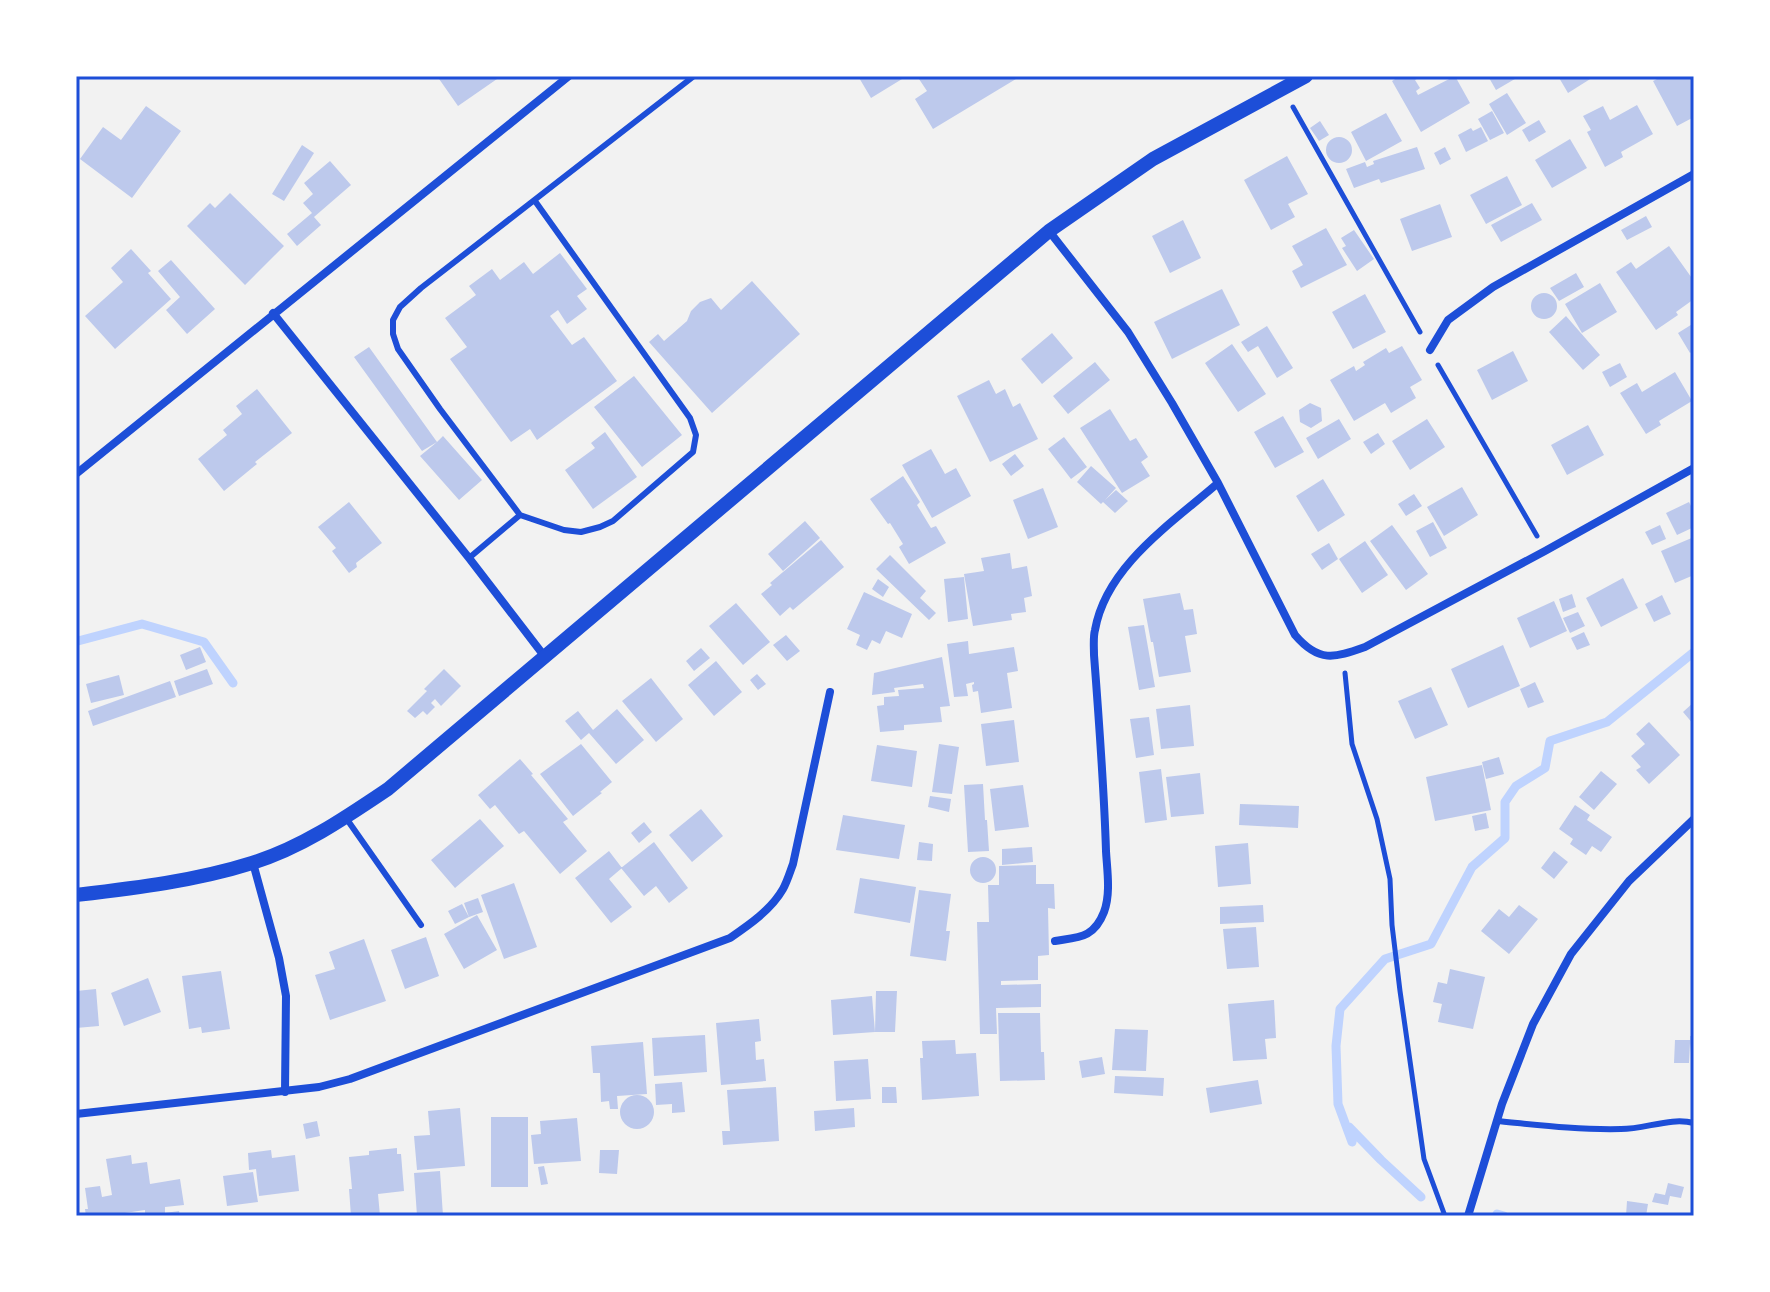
<svg xmlns="http://www.w3.org/2000/svg" width="1770" height="1292" font-family="Lora,serif">
<rect width="100%" height="100%" fill="#f2f2f2"/>
<g fill="none" stroke-linecap="round" stroke-linejoin="round">
<path stroke="#bfd3fe" stroke-width="9" d="M76,639L78,641L142,624L204,642L233,683
M1349,1127L1381,1160L1421,1197
M1352,1142L1338,1104L1336,1046L1340,1009L1385,959L1431,944L1472,867L1505,838V802L1516,786L1545,768L1550,741L1607,722L1694,652
M1497,1214L1504,1216"/>
</g>
<path fill="#bdc9ec" d="M437,76H495L497,79L458,106Z
M858,76H907L871,98Z
M917,76H1021L933,129L915,99L927,91Z
M1400,76H1422L1415,80L1420,88L1416,91L1418,95L1455,76L1470,103L1421,132L1392,81Z
M1488,76H1520L1496,90Z
M1558,76H1595L1568,93Z
M1663,76H1694V117L1677,126L1653,81Z
M1507,93L1526,123L1507,135L1489,104Z
M1637,105L1653,134L1621,152L1623,157L1605,167L1587,132L1591,130L1583,116L1603,106L1610,120Z
M146,106L181,131L132,198L80,159L103,127L121,140Z
M1492,111L1504,133L1490,140L1478,119Z
M1386,113L1402,141L1366,161L1351,132Z
M1539,120L1546,132L1529,142L1522,130Z
M1320,121L1329,135L1319,141L1310,128Z
M1481,127L1488,141L1466,152L1458,135L1471,128L1473,131Z
M1326 150a13 13 0 1 1 26 0a13 13 0 1 1-26 0Z
M1570,139L1587,168L1552,188L1535,160Z
M302,145L314,153L284,201L272,194Z
M1417,147L1425,169L1381,183L1379,179L1354,188L1346,169L1365,162L1367,167L1374,164L1373,161Z
M1445,147L1451,159L1440,165L1434,153Z
M1287,156L1308,194L1288,204L1295,217L1271,230L1244,180Z
M330,161L351,185L314,217L321,225L297,246L287,234L312,213L303,203L313,194L304,183Z
M1507,176L1522,205L1486,224L1470,195Z
M230,193L284,246L245,285L187,226L210,203L215,208Z
M1532,203L1542,220L1501,242L1491,225Z
M1440,204L1452,237L1412,251L1400,219Z
M1646,216L1652,227L1627,240L1621,230Z
M1183,220L1201,258L1170,273L1152,236Z
M1326,228L1347,265L1301,288L1292,271L1303,265L1292,246Z
M1354,230L1374,259L1357,271L1342,248L1346,246L1341,238Z
M1669,246L1694,281V299L1676,312L1678,315L1656,330L1616,272L1631,262L1636,269Z
M131,249L151,271L148,273L171,299L115,349L85,316L123,282L111,268Z
M560,253L587,289L577,296L587,309L567,324L558,310L550,316L572,345L584,337L617,381L537,440L530,429L511,442L450,359L467,347L445,318L476,295L469,286L492,269L500,280L524,262L533,274Z
M171,260L215,309L187,334L166,310L180,297L158,271Z
M1576,273L1584,287L1559,301L1550,288Z
M752,281L800,334L712,413L649,342L658,334L664,341L687,321L691,311L700,302L711,298L721,310Z
M1600,283L1617,312L1582,333L1565,304Z
M1222,289L1240,325L1172,359L1154,322Z
M1531 306a13 13 0 1 1 26 0a13 13 0 1 1-26 0Z
M1365,294L1386,332L1353,349L1332,312Z
M1566,316L1600,355L1583,370L1549,332Z
M1694,323V350L1690,353L1678,333Z
M1267,326L1293,368L1277,378L1258,346L1248,352L1241,342Z
M1052,333L1073,358L1042,384L1021,359Z
M1232,344L1266,394L1238,412L1205,363Z
M1402,346L1422,380L1410,387L1416,398L1391,413L1385,403L1354,421L1330,380L1354,366L1356,371L1365,365L1363,362L1386,348L1389,353Z
M369,347L437,442L443,436L482,480L459,500L420,456L437,442L422,451L354,357Z
M1513,351L1528,381L1492,400L1477,370Z
M1095,362L1110,380L1068,414L1053,396Z
M1620,363L1627,377L1610,387L1602,372Z
M1675,372L1692,401L1659,421L1661,425L1646,434L1620,393L1637,383L1642,392Z
M634,376L682,435L642,467L594,407Z
M989,380L996,394L1005,389L1013,407L1020,403L1038,439L990,462L957,396Z
M257,389L292,433L255,462L257,464L224,491L198,459L227,435L223,430L242,414L236,406Z
M1310,403L1321,408L1322,421L1311,428L1300,422L1299,410Z
M1110,409L1130,441L1136,438L1148,457L1141,462L1150,476L1122,493L1080,428Z
M1283,416L1304,452L1275,468L1254,432Z
M1339,419L1351,439L1318,459L1306,438Z
M1427,419L1445,447L1410,470L1392,441Z
M1588,425L1604,455L1567,475L1551,445Z
M605,432L637,477L593,509L565,470L595,448L591,443Z
M1378,433L1385,444L1371,454L1363,442Z
M1064,437L1087,467L1071,479L1048,449Z
M931,449L945,474L956,468L971,496L932,518L902,465Z
M1015,454L1024,466L1011,476L1002,464Z
M1091,466L1116,488L1105,500L1116,490L1128,501L1115,513L1103,502L1101,504L1077,482Z
M903,476L920,502L917,505L931,528L936,526L946,543L909,564L899,547L903,544L890,523L888,524L870,499Z
M1323,479L1345,515L1318,532L1296,496Z
M1462,487L1478,515L1444,536L1427,507Z
M1043,488L1058,527L1028,539L1013,500Z
M1414,494L1422,506L1406,516L1398,504Z
M349,502L382,543L356,563L357,567L349,573L332,551L336,548L318,527Z
M1689,502L1694,512V527L1677,535L1666,513Z
M805,521L820,538L783,571L768,554Z
M1433,522L1447,548L1430,557L1416,531Z
M1392,525L1428,574L1406,590L1370,541Z
M1660,525L1666,539L1652,545L1645,532Z
M1694,537V575L1675,583L1661,551Z
M821,540L844,567L793,610L790,607L780,616L761,594L772,585L770,583Z
M1365,541L1388,575L1362,593L1339,559Z
M1329,543L1338,559L1322,570L1311,554Z
M1010,553L1012,569L1027,566L1032,596L1024,598L1026,612L1011,614L1012,620L973,626L964,574L984,571L981,558Z
M890,555L926,591L920,598L936,613L929,620L876,569Z
M964,577L968,619L948,622L944,579Z
M1623,578L1638,608L1601,627L1586,598Z
M878,579L889,587L883,597L872,589Z
M864,592L912,614L902,638L886,631L880,644L872,640L867,650L856,645L860,635L847,629Z
M1180,593L1184,610L1193,609L1197,634L1185,636L1191,672L1159,677L1153,642H1151L1143,599Z
M1572,594L1576,607L1563,612L1559,599Z
M1662,595L1671,614L1654,622L1645,604Z
M1554,601L1567,631L1530,648L1517,618Z
M736,603L770,642L743,665L709,626Z
M1578,612L1585,626L1570,633L1563,618Z
M1144,625L1155,687L1139,690L1128,627Z
M1584,632L1590,645L1577,650L1571,638Z
M786,635L800,651L787,661L773,645Z
M968,641L969,654L1014,647L1018,671L1007,673L1012,708L981,713L978,691L973,692L972,685L974,684V682L966,684L968,696L954,697L947,644Z
M1503,645L1520,686L1468,708L1451,669Z
M200,647L206,662L186,670L180,655Z
M701,648L710,658L694,671L686,661Z
M942,657L950,706L940,707L942,722L904,725V730L880,732L877,706L884,705V697L899,696L898,690L924,688L923,684L894,688L895,692L872,695L874,673Z
M716,661L742,692L714,716L688,685Z
M207,669L213,684L179,696L174,681Z
M444,669L461,686L441,706L435,699L431,703L435,707L427,715L423,711L415,718L407,711L427,691L424,689Z
M757,674L766,684L758,690L750,680Z
M119,675L124,695L91,703L86,684Z
M651,678L683,719L656,742L622,701Z
M170,681L176,697L93,726L88,711Z
M1535,682L1544,702L1528,708L1520,689Z
M1431,687L1448,725L1415,739L1398,701Z
M1694,702V725L1683,712Z
M1190,705L1194,746L1161,749L1156,709Z
M617,709L644,740L616,764L589,733L581,740L565,721L578,711L593,730Z
M1149,717L1154,755L1136,758L1130,719Z
M1014,720L1019,762L986,766L981,724Z
M1649,722L1680,755L1649,784L1636,770L1641,767L1631,756L1645,744L1636,734Z
M581,744L612,782L600,792L602,793L573,816L540,774Z
M939,744L959,747L952,794L932,792Z
M877,745L917,751L912,787L871,781Z
M1499,757L1504,774L1486,779L1482,762Z
M520,759L533,774L531,775L568,819L563,822L587,851L560,874L524,831L519,834L495,805L490,809L478,795Z
M1482,765L1491,810L1435,821L1426,777Z
M1161,769L1167,820L1145,823L1139,772Z
M1601,771L1617,784L1594,810L1579,797Z
M1200,773L1204,814L1171,817L1166,777Z
M983,784L985,820H987L989,851L968,852L964,785Z
M1023,785L1029,827L995,831L990,789Z
M930,796L951,799L949,812L928,807Z
M1240,804L1299,806L1298,828L1239,825Z
M1575,805L1590,815L1587,820L1612,837L1601,852L1592,846L1586,855L1570,844L1573,839L1559,829Z
M701,809L723,836L692,862L669,835Z
M1486,813L1489,828L1475,831L1472,816Z
M843,815L905,825L899,859L836,850Z
M480,819L504,846L455,888L431,860Z
M644,822L652,832L639,843L631,833Z
M654,842L688,888L669,903L656,886L644,896L621,868Z
M919,842L933,844L932,861L917,860Z
M1248,843L1251,884L1218,887L1215,846Z
M1032,847L1033,862L1002,865V849Z
M609,851L622,868L609,879L632,907L611,923L575,878Z
M1554,851L1568,862L1554,879L1541,868Z
M970 870a13 13 0 1 1 26 0a13 13 0 1 1-26 0Z
M1036,865V884H1054L1055,909L1048,908L1049,955L1038,956V980L1001,981V985L1041,984V1007L996,1008L997,1034H980L977,922H989L988,885H999V866Z
M860,878L916,887L910,923L854,913Z
M514,883L537,947L504,959L481,895Z
M919,890L951,894L946,931H950L946,961L910,956Z
M478,898L483,912L469,917L464,903Z
M462,904L469,917L455,924L448,911Z
M1263,905L1264,922L1220,924V907Z
M1519,905L1538,919L1509,954L1481,931L1499,909L1509,917Z
M477,915L497,950L464,969L444,934Z
M1256,927L1259,967L1227,969L1223,929Z
M426,937L439,976L405,989L391,950Z
M364,939L386,1001L330,1020L315,975L335,969L329,952Z
M1450,969L1485,977L1473,1029L1438,1022L1442,1004L1433,1002L1438,982L1447,984Z
M221,971L230,1029L202,1033L201,1027L189,1029L182,976Z
M148,978L161,1012L124,1026L111,993Z
M96,989L99,1026L76,1028V991Z
M876,991H897L895,1032H875Z
M872,996L875,1032L833,1035L831,1000Z
M1274,1000L1276,1038L1265,1039L1267,1059L1233,1061L1228,1004Z
M998,1013H1040L1041,1052H1044L1045,1080L1000,1081Z
M759,1019L761,1041L755,1042L756,1060L764,1059L766,1081L721,1085L716,1023Z
M1115,1029L1148,1030L1146,1071L1112,1070Z
M705,1035L707,1072L654,1076L652,1038Z
M1690,1036H1694V1053H1691L1690,1043L1689,1063H1674L1675,1040H1690Z
M955,1040L956,1054L976,1053L979,1096L922,1100L920,1058H923L922,1041Z
M643,1042L647,1094L617,1096L618,1109H610L609,1101L601,1102L600,1073H593L591,1046Z
M1102,1057L1105,1074L1082,1078L1079,1061Z
M868,1059L871,1099L836,1101L834,1061Z
M1115,1076L1164,1078L1163,1096L1114,1093Z
M1258,1080L1262,1104L1210,1113L1206,1088Z
M682,1082L685,1112L672,1113V1104L656,1105L655,1084Z
M776,1087L779,1141L723,1145L722,1131H730L727,1090Z
M882,1087H896L897,1103H882Z
M620 1112a17 17 0 1 1 34 0a17 17 0 1 1-34 0Z
M460,1108L465,1166L417,1170L414,1136L430,1135L428,1111Z
M854,1108L855,1127L815,1131L814,1111Z
M491,1117H528V1187H491Z
M577,1118L581,1161L534,1164L531,1135L541,1134L540,1121Z
M317,1121L320,1136L306,1139L303,1124Z
M397,1148V1154H401L404,1191L378,1194L380,1216H351L349,1189H352L349,1157L369,1155V1151Z
M271,1150L272,1158L295,1155L299,1191L259,1196L256,1169L249,1170L248,1153Z
M600,1150H619L617,1174L599,1173Z
M131,1155L132,1164L147,1162L150,1184L180,1179L184,1205L165,1207V1213L179,1211L180,1216H145V1210L118,1214V1216H86L85,1209H88L85,1188L100,1186L102,1197L112,1195L106,1159Z
M544,1166L548,1184L541,1185L538,1167Z
M440,1171L443,1216H417L414,1173Z
M253,1172L258,1202L227,1206L223,1176Z
M1668,1183L1684,1187L1681,1198L1670,1196L1668,1205L1652,1202L1655,1193L1665,1195Z
M1627,1201L1648,1204L1646,1216H1626Z"/>
<g fill="none" stroke-linecap="round" stroke-linejoin="round">
<path stroke="#1d4ed8" stroke-width="5" d="M1293,107L1420,332
M1438,365L1537,536
M1345,673L1352,744L1377,819L1390,879L1392,925L1400,991L1424,1159L1445,1216"/>
<path stroke="#1d4ed8" stroke-width="6" d="M535,201L690,418L696,435L693,452L613,521L600,527L581,532L564,530L520,515L440,409L398,349L393,334V320L400,307L421,288L694,76
M469,558L520,515
M346,818L421,925
M1497,1121C1538,1125 1579,1130 1621,1129C1646,1129 1670,1117 1694,1123"/>
<path stroke="#1d4ed8" stroke-width="8" d="M1049,231L1128,332L1172,403L1218,483L1295,635C1319,663 1334,658 1365,647L1545,551L1694,468
M273,313L469,558L545,657
M1430,350L1448,320L1493,287L1694,174
M76,474L569,76
M253,863L279,958L286,996L285,1092
M1055,941C1079,937 1094,938 1104,912C1111,893 1107,870 1106,851C1104,785 1099,720 1094,655C1094,647 1093,637 1095,630C1106,566 1172,523 1218,483
M76,1114L319,1087L350,1079L730,938C749,925 771,910 783,889C787,882 790,872 793,864L830,692
M1468,1216L1502,1104L1533,1024L1571,954L1629,881L1694,819"/>
<path stroke="#1d4ed8" stroke-width="14" d="M76,895C135,888 195,881 252,863C301,848 345,818 388,789L1049,231L1153,159L1306,76"/>
</g>
<rect width="1770" height="1292" fill="none" stroke="#ffffff" stroke-width="156"/>
<rect x="78" y="78" width="1614" height="1136" fill="none" stroke="#1d4ed8" stroke-width="3"/>
</svg>
